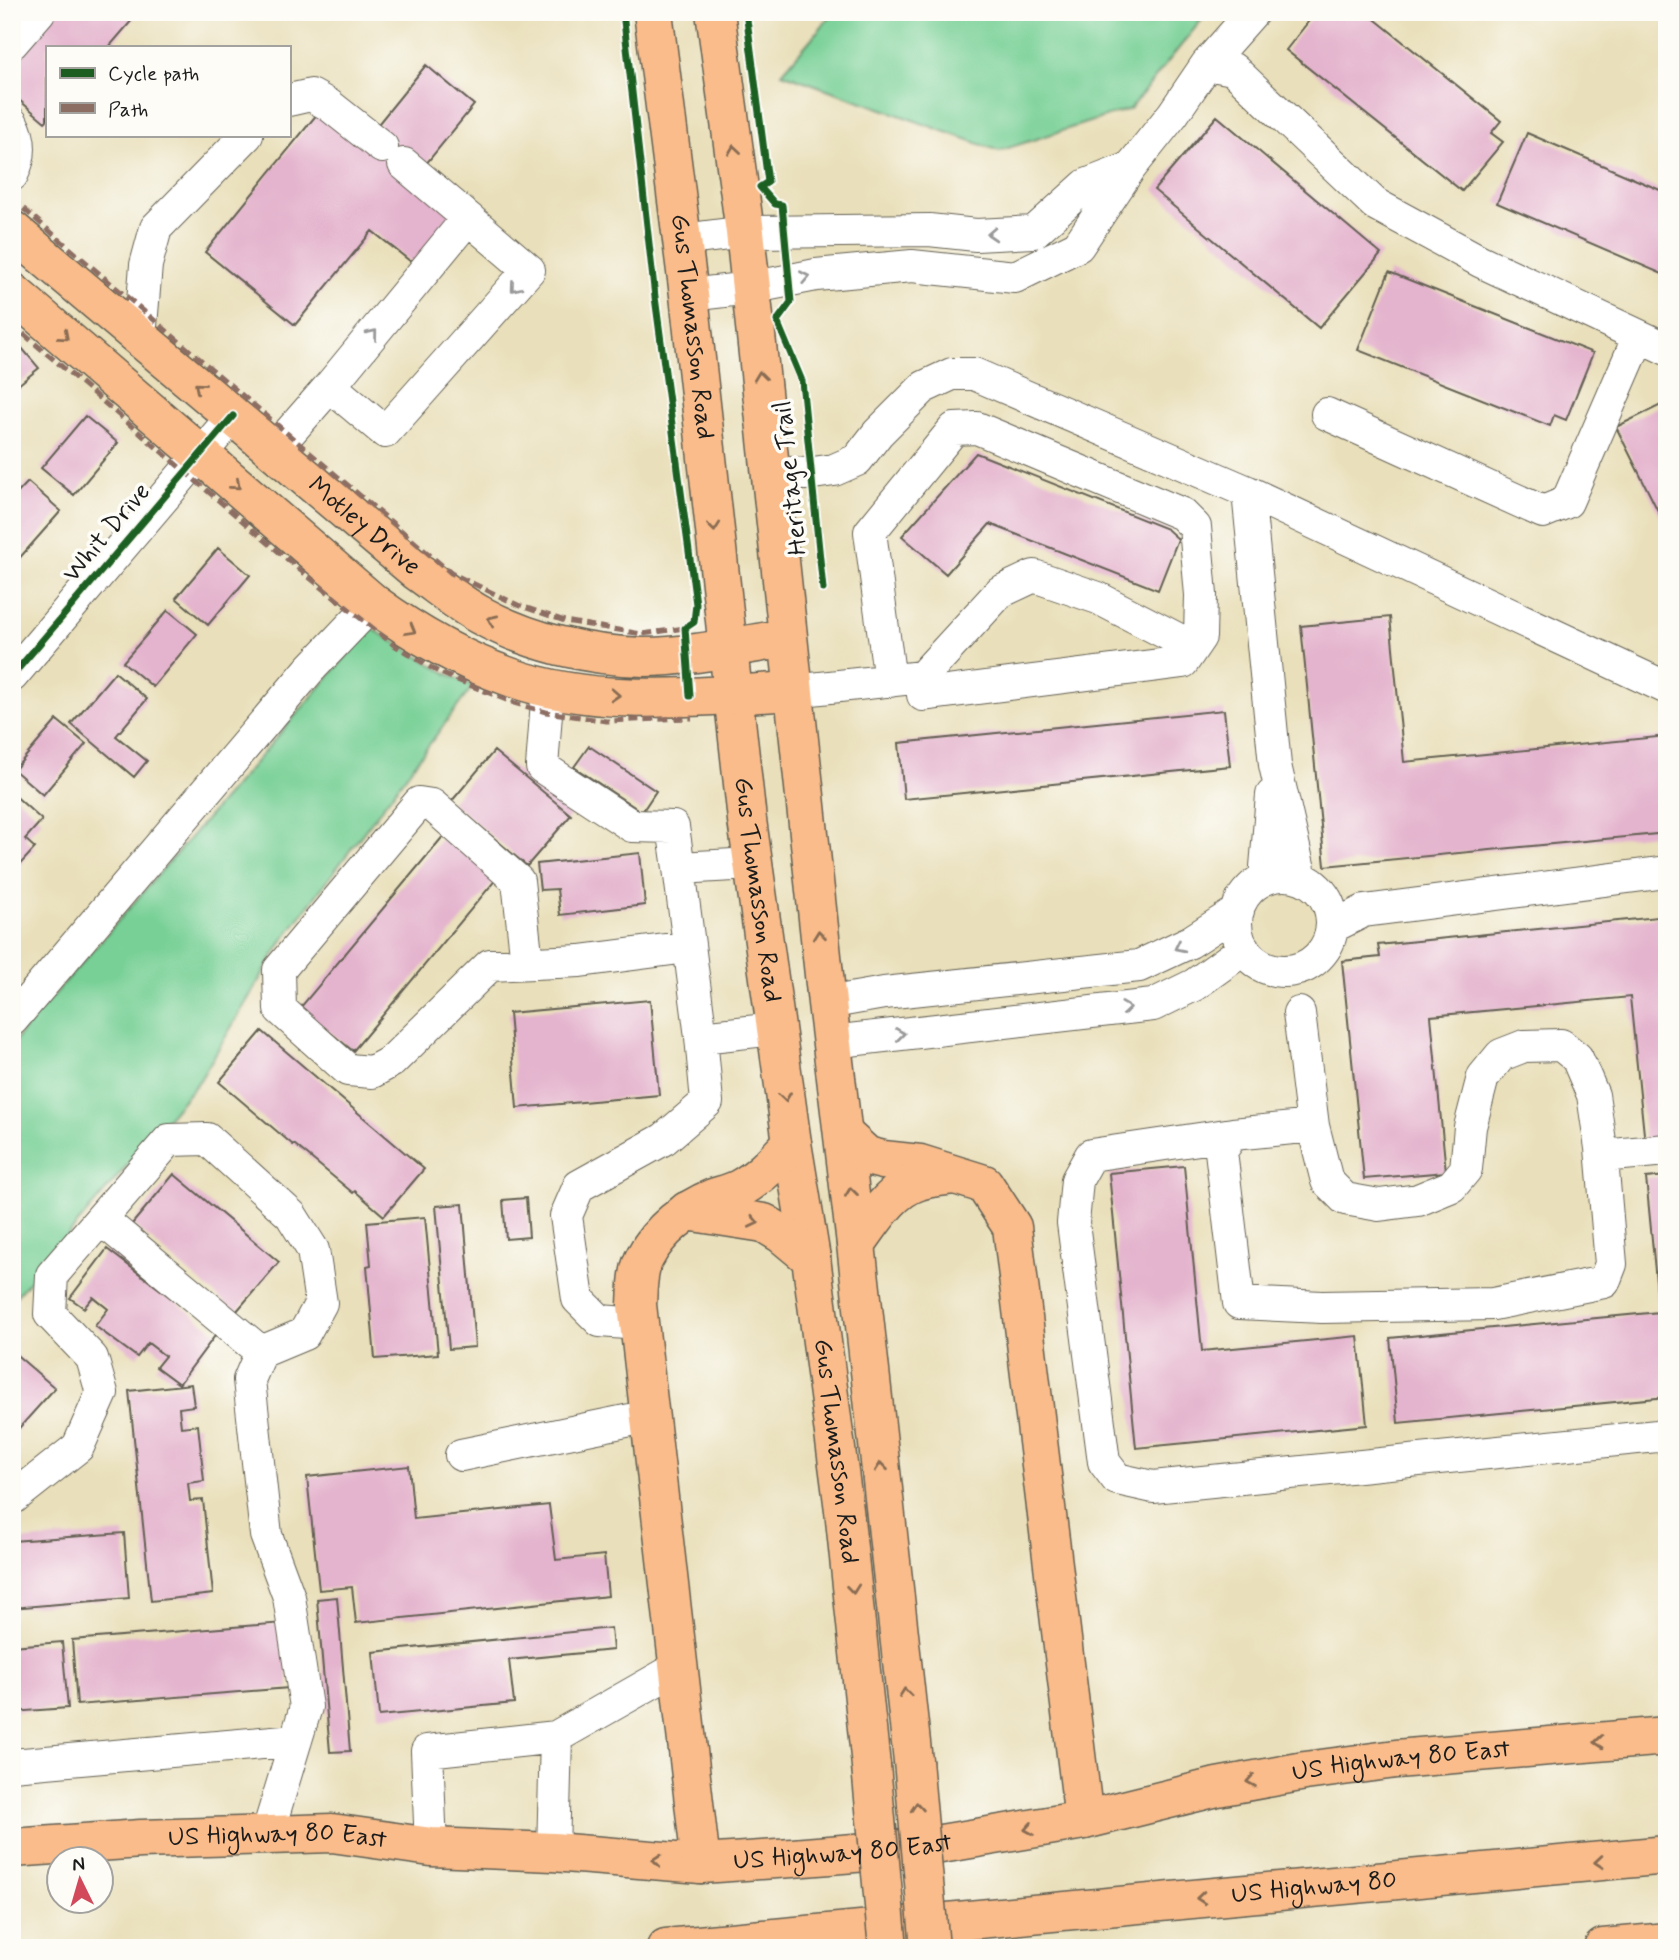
<svg xmlns="http://www.w3.org/2000/svg" width="1679" height="1960" font-family="Mynerve,sans-serif">
<rect width="100%" height="100%" fill="#fdfcf7"/>
<filter id="ink" filterUnits="userSpaceOnUse"><feTurbulence type="fractalNoise" baseFrequency=".0143" numOctaves="2"/><feDisplacementMap in="SourceGraphic" scale="14" xChannelSelector="R" yChannelSelector="G"/><feConvolveMatrix kernelMatrix="1 2 1 2 8 2 1 2 1" color-interpolation-filters="sRGB"/></filter>
<filter id="wash" filterUnits="userSpaceOnUse"><feTurbulence type="fractalNoise" baseFrequency=".00686" numOctaves="4" result="noise"/><feDisplacementMap in="SourceGraphic" scale="28" xChannelSelector="R" yChannelSelector="G"/><feGaussianBlur stdDeviation="1.57" result="paint"/><feColorMatrix in="noise" values="0 0 0 0 0 0 0 0 0 0 0 0 0 0 0 0 0 1.4 0 .05"/><feComposite in="paint" operator="in"/></filter>
<g filter="url(#wash)">
<rect width="100%" height="100%" fill="#e9dfba"/>
<path fill="#78d096" stroke="#4a7659" stroke-width="2" d="M834,12H1208L1130,109L999,151L782,73Z
M371,628L448,674L473,686L283,940L200,1080L12,1301V1044Z"/>
<g id="blocks">
<path fill="#e4b3cd" d="M53,12H139L109,47H47V120L45,122L12,94V59Z
M1316,12H1366L1501,121L1491,133L1503,142L1462,191L1286,50Z
M426,65L474,105L425,165L454,216L415,265L372,231L295,325L205,252L322,108L375,128Z
M1217,116L1381,254L1319,328L1154,190Z
M1527,133L1667,193V276L1497,203Z
M1389,272L1593,353L1566,420L1554,415L1550,426L1358,350Z
M21,347L39,368L12,390V354Z
M1667,402V529L1616,427Z
M85,416L118,443L74,495L41,468Z
M976,453L1167,529L1178,539L1158,590L990,524L946,574L902,536Z
M28,482L61,511L16,562L12,558V499Z
M218,548L250,575L208,625L176,598Z
M168,610L197,634L153,687L123,662Z
M1390,617L1404,762L1667,736V833L1325,866L1301,626Z
M115,672L147,699L116,736L147,761L134,777L71,724Z
M1224,710L1230,766L904,799L899,743Z
M57,720L86,744L43,795L14,770Z
M589,746L656,791L642,812L574,767Z
M494,751L571,815L527,866L451,802Z
M12,793L42,820L25,839L35,848L12,873Z
M445,834L498,877L353,1051L300,1008Z
M640,853L645,905L560,915L557,889L540,890L537,864Z
M1667,916V1142L1645,1144L1630,997L1431,1016L1446,1172L1364,1179L1342,961L1380,957L1378,945Z
M650,1000L659,1095L517,1108L509,1013Z
M262,1031L424,1169L384,1216L355,1191L353,1193L294,1144L293,1145L219,1082Z
M1184,1166L1202,1351L1358,1336L1367,1425L1136,1448L1109,1173Z
M174,1174L279,1262L236,1312L132,1224Z
M1667,1176V1397L1398,1423L1390,1338L1659,1312L1646,1178Z
M526,1198L529,1237L506,1239L503,1200Z
M463,1204L475,1347L449,1349L436,1206Z
M425,1217L438,1354L375,1359L367,1266L371,1265L367,1222Z
M107,1249L217,1333L179,1384L156,1367L165,1356L148,1343L137,1357L95,1326L108,1309L93,1297L84,1308L70,1298Z
M12,1351L55,1388L12,1436Z
M191,1384L194,1406L179,1408L181,1427L198,1425L204,1481L188,1483L190,1501L203,1500L213,1594L151,1601L129,1391Z
M409,1466L414,1519L549,1505L556,1560L604,1555L608,1596L356,1623L352,1587L319,1590L307,1477Z
M124,1533L129,1598L12,1608V1541Z
M337,1597L350,1751L330,1752L317,1599Z
M284,1623L289,1688L77,1705L72,1640Z
M611,1628L613,1650L509,1660L514,1703L379,1716L373,1652Z
M62,1642L68,1708L12,1712V1646Z"/>
</g>
</g>
<g filter="url(#ink)">
<use href="#blocks" fill-opacity="0" stroke="#646053" stroke-width="2"/>
<g fill="none" stroke-linecap="round" stroke-linejoin="round">
<g stroke="#646053" stroke-width="34">
<path id="minor" d="M12,43L39,12
M1207,64L1253,12
M289,100L311,95L329,105L382,147
M12,123C22,141 21,157 12,175
M404,164L468,218
M682,240L745,232L929,230L976,235L1034,232L1086,185L1130,168
M689,295L750,288L816,275L912,266L1015,277L1078,246L1130,168L1173,114L1207,64L1233,69L1375,204L1480,261L1667,349
M140,338L146,265L156,228L247,135
M1327,414L1543,512L1567,502L1639,336
M274,450L330,386L468,218L529,270L385,432L330,386
M771,472L806,474L834,470L857,460L878,433L924,387L952,374H974L1248,492L1275,765L1301,878
M1248,492L1667,688
M12,676L233,416
M922,677L1000,592L1034,576L1098,598L1193,647
M548,687L542,767L632,826L673,827L679,868
M793,691L922,677L923,695L1183,662L1200,637L1201,595L1195,527L1182,514L977,428L954,429L870,532L890,681
M1236 923a48 48 0 1 1 96 0a48 48 0 1 1-96 0Z
M1265,879L1272,795
M1332,927L1364,911L1667,872
M527,963L518,881L432,805L419,803L279,970L280,1009L348,1070L372,1072L392,1061L490,965L580,961L688,947
M827,1003L884,993L1139,966L1190,942L1238,911
M1299,1013L1313,1126L1327,1181L1345,1199L1379,1205L1418,1200L1452,1186L1466,1169L1470,1127L1483,1077L1501,1055L1524,1046L1561,1045L1577,1058L1593,1095L1601,1148L1611,1264L1604,1282L1493,1304L1322,1307L1239,1303L1221,1151L1233,1134L1313,1126
M12,1020L310,669L373,603
M701,1037L776,1029
M832,1042L1153,1005L1194,985L1244,949
M1233,1134L1091,1155L1077,1180L1073,1223L1104,1462L1117,1479L1153,1487L1667,1435
M1602,1156L1667,1150
M101,1219L261,1352
M639,1324L600,1321L578,1299L566,1216L579,1186L664,1139L707,1102L701,1037L679,868L752,864
M461,1455L650,1416
M12,1499L78,1447L102,1393L92,1358L50,1314L52,1275L169,1140L207,1139L291,1215L313,1250L321,1303L304,1334L261,1352L249,1380L266,1535L289,1597L306,1707L267,1835
M12,1765L296,1740
M431,1847L427,1751L556,1737
M553,1852L556,1737L679,1667"/>
</g>
<g stroke="#646053" stroke-width="41">
<g id="major">
<path id="s1" d="M653,12L689,295L747,820L792,1143L811,1258L844,1510L871,1766"/>
<path d="M715,12L745,232L827,1003L856,1244L913,1761"/>
<path id="s2" d="M12,230L418,572C438,586 458,603 480,615C529,642 588,656 644,657C690,657 742,645 787,638"/>
<path d="M12,292L373,603C415,634 461,660 510,677C599,709 701,696 793,691"/>
<path d="M844,1135L867,1156L883,1160L920,1164L984,1184L1012,1227L1084,1820"/>
<path d="M687,1211L764,1223L782,1234L811,1258"/>
<path d="M856,1244C874,1220 890,1190 919,1181C930,1177 942,1177 953,1175"/>
<path id="s3" d="M12,1848L141,1839L332,1833L431,1847L553,1852L701,1864L792,1858L917,1848L1084,1820L1217,1787L1305,1771L1396,1759L1667,1736"/>
<path d="M701,1864L637,1305C638,1289 637,1271 645,1257C659,1230 686,1209 713,1198C722,1195 731,1193 739,1189C760,1178 775,1160 792,1143"/>
</g>
</g>
<g stroke="#646053" stroke-width="41">
<g id="highway">
<path id="s4" d="M666,1948L1667,1855"/>
<path d="M1603,1948L1667,1942"/>
</g>
</g>
<use href="#minor" stroke="#fff" stroke-width="32"/>
<use href="#major" stroke="#f9bc8a" stroke-width="38"/>
<use href="#highway" stroke="#f9bc8a" stroke-width="38"/>
<g stroke="#646053" stroke-width="41" stroke-linecap="butt">
<path id="major-bridge" d="M913,1761L930,1948
M871,1766L888,1948"/>
</g>
<use href="#major-bridge" stroke="#f9bc8a" stroke-width="38"/>
<path stroke="#8d6e63" stroke-width="5" stroke-dasharray="10 5" stroke-linecap="butt" d="M12,199L451,573L518,605L565,621L642,634L685,628
M12,324L300,570L394,645L440,673L514,703L546,712L606,721L692,718"/>
<g stroke="#fdfcf7" stroke-width="11">
<path id="cycleway" d="M623,12L655,297L696,604L694,622L685,628L690,696
M746,12L768,182L760,187L775,204L782,205L791,302L777,321L802,381L823,589
M12,676L233,416"/>
</g>
<use href="#cycleway" stroke="#1b5e20" stroke-width="7"/>
</g>
<defs><path id="oneway-chevron" d="M-2-3.5L2.5 0L-2 3.5" fill="none" stroke-width="1.6" stroke-linecap="round" stroke-linejoin="round" transform="scale(1.75)"/></defs>
<g stroke="#8a6c53">
<use href="#oneway-chevron" transform="translate(734 150) rotate(-98)"/>
<use href="#oneway-chevron" transform="translate(64 336) rotate(41)"/>
<use href="#oneway-chevron" transform="translate(760 376) rotate(-97)"/>
<use href="#oneway-chevron" transform="translate(199 387) rotate(-140)"/>
<use href="#oneway-chevron" transform="translate(236 485) rotate(41)"/>
<use href="#oneway-chevron" transform="translate(714 527) rotate(84)"/>
<use href="#oneway-chevron" transform="translate(492 620) rotate(-156)"/>
<use href="#oneway-chevron" transform="translate(411 630) rotate(30)"/>
<use href="#oneway-chevron" transform="translate(615 695) rotate(3)"/>
<use href="#oneway-chevron" transform="translate(819 935) rotate(-96)"/>
<use href="#oneway-chevron" transform="translate(785 1097) rotate(82)"/>
<use href="#oneway-chevron" transform="translate(851 1192) rotate(-97)"/>
<use href="#oneway-chevron" transform="translate(754 1222) rotate(12)"/>
<use href="#oneway-chevron" transform="translate(881 1467) rotate(-96)"/>
<use href="#oneway-chevron" transform="translate(853 1589) rotate(84)"/>
<use href="#oneway-chevron" transform="translate(905 1693) rotate(-96)"/>
<use href="#oneway-chevron" transform="translate(1599 1742) rotate(175)"/>
<use href="#oneway-chevron" transform="translate(1251 1781) rotate(170)"/>
<use href="#oneway-chevron" transform="translate(917 1807) rotate(-95)"/>
<use href="#oneway-chevron" transform="translate(1029 1829) rotate(170)"/>
<use href="#oneway-chevron" transform="translate(657 1860) rotate(-175)"/>
<use href="#oneway-chevron" transform="translate(1599 1862) rotate(175)"/>
<use href="#oneway-chevron" transform="translate(1201 1898) rotate(175)"/>
</g>
<g stroke="#999">
<use href="#oneway-chevron" transform="translate(992 234) rotate(177)"/>
<use href="#oneway-chevron" transform="translate(805 277) rotate(-11)"/>
<use href="#oneway-chevron" transform="translate(515 287) rotate(130)"/>
<use href="#oneway-chevron" transform="translate(373 334) rotate(-51)"/>
<use href="#oneway-chevron" transform="translate(1179 947) rotate(154)"/>
<use href="#oneway-chevron" transform="translate(1126 1008) rotate(-7)"/>
<use href="#oneway-chevron" transform="translate(900 1034) rotate(-7)"/>
</g>
</g>
<g text-anchor="middle" dominant-baseline="central" stroke-width="7" stroke-linejoin="round" paint-order="stroke">
<g font-size="26" fill="#1c1c1c" stroke="#fdfcf7">
<text stroke="none"><textPath href="#s1" startOffset="317">Gus Thomasson Road</textPath></text>
<text transform="translate(791 478) rotate(-96)">Heritage Trail</text>
<text stroke="none"><textPath href="#s2" startOffset="460">Motley Drive</textPath></text>
<text transform="translate(107 533) rotate(-50)">Whit Drive</text>
<text stroke="none"><textPath href="#s1" startOffset="884">Gus Thomasson Road</textPath></text>
<text stroke="none"><textPath href="#s1" startOffset="1451">Gus Thomasson Road</textPath></text>
<text stroke="none"><textPath href="#s3" startOffset="1400">US Highway 80 East</textPath></text>
<text stroke="none"><textPath href="#s3" startOffset="266">US Highway 80 East</textPath></text>
<text stroke="none"><textPath href="#s3" startOffset="833">US Highway 80 East</textPath></text>
<text stroke="none"><textPath href="#s4" startOffset="651">US Highway 80</textPath></text>
</g>
</g>
<rect width="1679" height="1960" fill="none" stroke="#fdfcf7" stroke-width="42"/>
<rect x="46" y="46" width="245" height="91" fill="#fdfcf7" stroke="#a3a29f" stroke-width="2"/>
<rect x="60" y="68" width="35" height="10" fill="#1b5e20" stroke="#a3a29f" stroke-width="2"/>
<text x="108" y="80" font-size="21" fill="#1c1c1c">Cycle path</text>
<rect x="60" y="103" width="35" height="10" fill="#8d6e63" stroke="#a3a29f" stroke-width="2"/>
<text x="108" y="116" font-size="21" fill="#1c1c1c">Path</text>
<g transform="translate(80 1880) rotate(355)"><circle r="33" fill="#fdfcf7" stroke="#a3a29f" stroke-width="2"/>
<path d="M0-5L12 26L0 18L-12 26Z" fill="#d1495b"/>
<text y="-10" font-size="19" font-weight="bold" text-anchor="middle" fill="#1c1c1c">N</text>
</g>
</svg>
